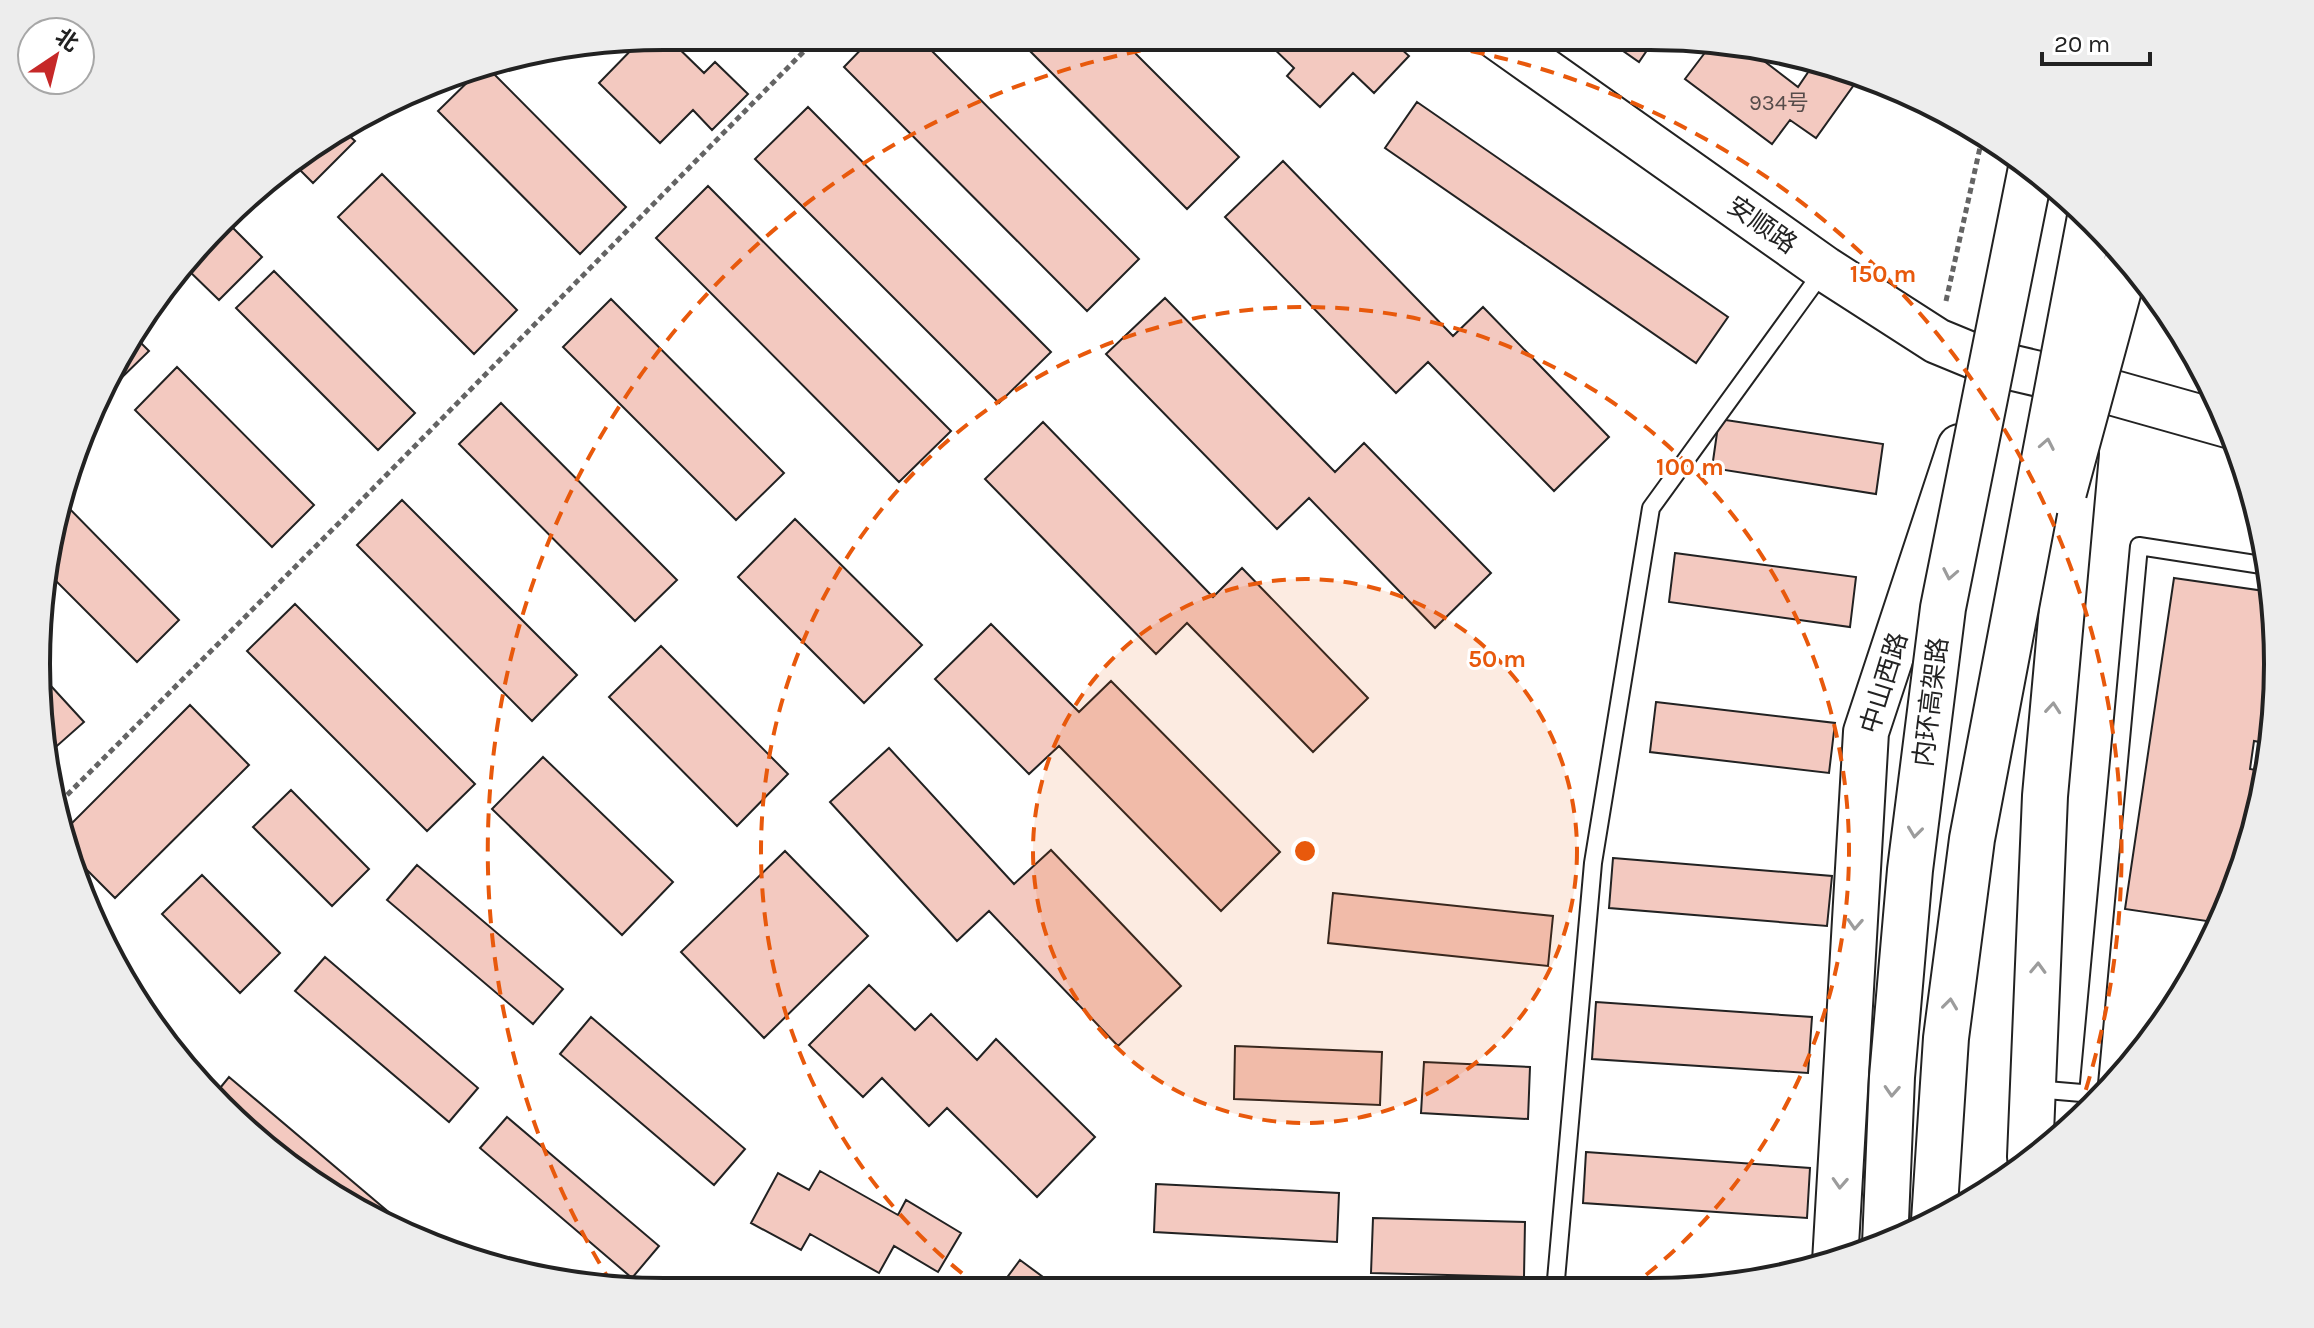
<svg xmlns="http://www.w3.org/2000/svg" width="2314" height="1328" font-family="Karla,'Noto Sans SC',sans-serif">
<rect width="100%" height="100%" fill="#fff"/>
<path fill="#f3c9c0" stroke="#222" stroke-width="2" d="M666,36L704,73L715,62L748,94L712,130L693,110L660,143L599,83L641,40Z
M874,36H917L1139,259L1087,311L844,67Z
M1015,36L1119,37L1239,157L1187,209Z
M1268,37H1388L1409,56L1374,93L1353,73L1320,107L1287,76L1294,68L1265,40Z
M1603,37H1656L1639,62Z
M1713,42L1747,48L1798,87L1815,62L1852,69L1861,75L1816,138L1790,120L1772,144L1685,79Z
M485,65L626,207L580,254L438,111Z
M1417,102L1728,317L1696,363L1385,148Z
M808,107L1051,352L999,403L755,159Z
M345,132L355,141L313,183L291,161Z
M1283,161L1453,336L1483,307L1609,437L1554,491L1428,362L1396,393L1225,217Z
M382,174L517,310L474,354L338,217Z
M708,186L951,431L899,482L656,238Z
M228,223L262,257L219,300L186,268Z
M274,271L415,413L378,450L236,308Z
M1165,298L1335,472L1364,443L1491,573L1435,628L1309,498L1277,529L1106,354Z
M611,299L784,473L736,520L563,347Z
M133,335L149,351L108,391H107Z
M177,367L314,505L272,547L135,410Z
M501,403L677,580L635,621L459,444Z
M1719,419L1883,444L1876,494L1712,468Z
M1043,422L1213,597L1242,568L1368,698L1313,752L1187,623L1156,654L985,479Z
M59,498L179,620L137,662L50,575Z
M402,500L577,675L532,721L357,545Z
M795,519L922,645L864,703L738,577Z
M1675,553L1856,577L1850,627L1669,602Z
M2174,578L2271,592L2278,664L2270,744L2254,741L2250,769L2267,772L2266,786L2230,904L2220,923L2125,909Z
M295,604L475,784L427,831L247,651Z
M991,624L1079,712L1111,681L1280,852L1221,911L1059,746L1029,774L935,679Z
M661,646L788,774L737,826L609,697Z
M40,674L84,722L49,753L37,705Z
M1656,702L1835,723L1829,773L1650,752Z
M190,705L249,765L115,898L72,855L66,829Z
M889,748L1014,884L1051,850L1181,986L1118,1046L989,911L957,941L830,802Z
M543,757L673,882L622,935L492,809Z
M291,790L369,869L332,906L253,827Z
M785,851L868,936L764,1038L681,952Z
M1613,858L1832,876L1827,926L1609,908Z
M417,865L563,989L533,1024L387,900Z
M202,875L280,953L240,993L162,914Z
M1333,893L1553,916L1548,966L1328,943Z
M325,957L478,1088L449,1122L295,991Z
M869,985L915,1030L931,1014L977,1060L996,1039L1095,1137L1037,1197L947,1108L929,1126L882,1078L863,1097L809,1045Z
M135,993L159,1017L153,1023Z
M1596,1002L1812,1017L1808,1073L1592,1059Z
M591,1017L745,1149L714,1185L560,1054Z
M1235,1046L1382,1052L1380,1105L1234,1099Z
M1424,1062L1530,1067L1528,1119L1421,1113Z
M229,1077L417,1236L315,1186L216,1093Z
M507,1117L659,1246L632,1278L480,1148Z
M1586,1152L1810,1168L1807,1218L1583,1203Z
M820,1171L898,1215L906,1200L961,1233L938,1272L894,1246L879,1273L810,1234L801,1250L751,1223L778,1173L809,1190Z
M1156,1184L1339,1193L1337,1242L1154,1232Z
M1373,1218L1525,1222L1524,1277L1371,1273Z
M1020,1260L1062,1291H997Z"/>
<g fill="none" stroke-linecap="round" stroke-linejoin="round">
<g stroke="#222" stroke-width="20">
<path id="lane" d="M2035,1089L2105,1095
M2088,1094L2139,546L2268,566
M1555,1291L1593,863L1651,508L1823,271"/>
</g>
<g stroke="#222" stroke-width="48">
<path id="secondary" d="M1497,37L1825,269L1937,341L1988,362L2082,384L2231,426"/>
</g>
<g stroke="#222" stroke-width="48">
<path id="primary" d="M2030,1157L2045,796L2076,453
M1835,1262L1866,732L1960,447"/>
</g>
<path stroke="#646464" stroke-width="5" stroke-dasharray="6 4" stroke-linecap="butt" d="M1946,301L1983,134
M60,802L340,522L819,36"/>
<use href="#lane" stroke="#fff" stroke-width="16"/>
<use href="#secondary" stroke="#fff" stroke-width="44"/>
<use href="#primary" stroke="#fff" stroke-width="44"/>
<g stroke="#222" stroke-width="48" stroke-linecap="butt">
<path id="highway-bridge" d="M2064,492L2127,260
M1934,1221L1946,1038L1972,839L2090,217
M1885,1244L1892,1077L1910,870L1943,608L2031,168"/>
</g>
<use href="#highway-bridge" stroke="#fff" stroke-width="44"/>
</g>
<defs><path id="oneway-chevron" d="M-2-3.5L2.5 0L-2 3.5" fill="none" stroke-width="1.6" stroke-linecap="round" stroke-linejoin="round" transform="scale(2)"/></defs>
<g stroke="#9c9c9c">
<use href="#oneway-chevron" transform="translate(2047 444) rotate(-79)"/>
<use href="#oneway-chevron" transform="translate(1950 574) rotate(101)"/>
<use href="#oneway-chevron" transform="translate(2053 708) rotate(-85)"/>
<use href="#oneway-chevron" transform="translate(1915 832) rotate(97)"/>
<use href="#oneway-chevron" transform="translate(1855 924) rotate(93)"/>
<use href="#oneway-chevron" transform="translate(2038 968) rotate(-88)"/>
<use href="#oneway-chevron" transform="translate(1950 1004) rotate(-83)"/>
<use href="#oneway-chevron" transform="translate(1892 1091) rotate(93)"/>
<use href="#oneway-chevron" transform="translate(1840 1183) rotate(93)"/>
</g>
<circle cx="1305" cy="851" r="272" fill="#e8590c" fill-opacity=".12"/>
<g fill="none" stroke="#e8590c" stroke-width="4" stroke-dasharray="14 10">
<circle cx="1305" cy="851" r="272"/>
<path d="M981 1288A544 544 0 1 1 1629 1288"/>
<path d="M612 1284A817 817 0 0 1 1234 37M1376 37A817 817 0 0 1 2077 1117"/>
</g>
<g text-anchor="middle" dominant-baseline="central" stroke-width="6" stroke-linejoin="round" paint-order="stroke">
<g font-size="22" fill="#564c4a">
<text x="1779" y="103">934号</text>
</g>
<g font-size="26" fill="#222" stroke="#fff">
<text transform="translate(1762 225) rotate(35)">安顺路</text>
<text transform="translate(1884 683) rotate(-73)">中山西路</text>
<text transform="translate(1931 702) rotate(-83)">内环高架路</text>
</g>
</g>
<path d="M0 0H2314V1328H0ZM664 50H1650A614 614 0 0 1 2264 664V664A614 614 0 0 1 1650 1278H664A614 614 0 0 1 50 664V664A614 614 0 0 1 664 50Z" fill="#ededed" fill-rule="evenodd"/>
<path fill="none" stroke="#222" stroke-width="4" d="M664 50H1650A614 614 0 0 1 2264 664V664A614 614 0 0 1 1650 1278H664A614 614 0 0 1 50 664V664A614 614 0 0 1 664 50Z"/>
<circle cx="1305" cy="851" r="12" fill="#e8590c" stroke="#fff" stroke-width="4"/>
<g font-size="24" text-anchor="middle" font-weight="bold" fill="#e8590c" stroke="#fff" stroke-width="6" stroke-linejoin="round" paint-order="stroke">
<text x="1883" y="282">150 m</text>
<text x="1690" y="475">100 m</text>
<text x="1497" y="667">50 m</text>
</g>
<g transform="translate(56 56) rotate(35)"><circle r="38" fill="#ffffff" stroke="#a7a7a7" stroke-width="2"/>
<path d="M0-6L14 30L0 20L-14 30Z" fill="#c62828"/>
<text y="-12" font-size="22" font-weight="bold" text-anchor="middle" fill="#222222">北</text>
</g>
<path d="M2042 52v12h108v-12" fill="none" stroke="#222222" stroke-width="4"/>
<text x="2054" y="52" font-size="24" fill="#222222" stroke="#ffffff" stroke-width="6" paint-order="stroke">20 m</text>
</svg>
